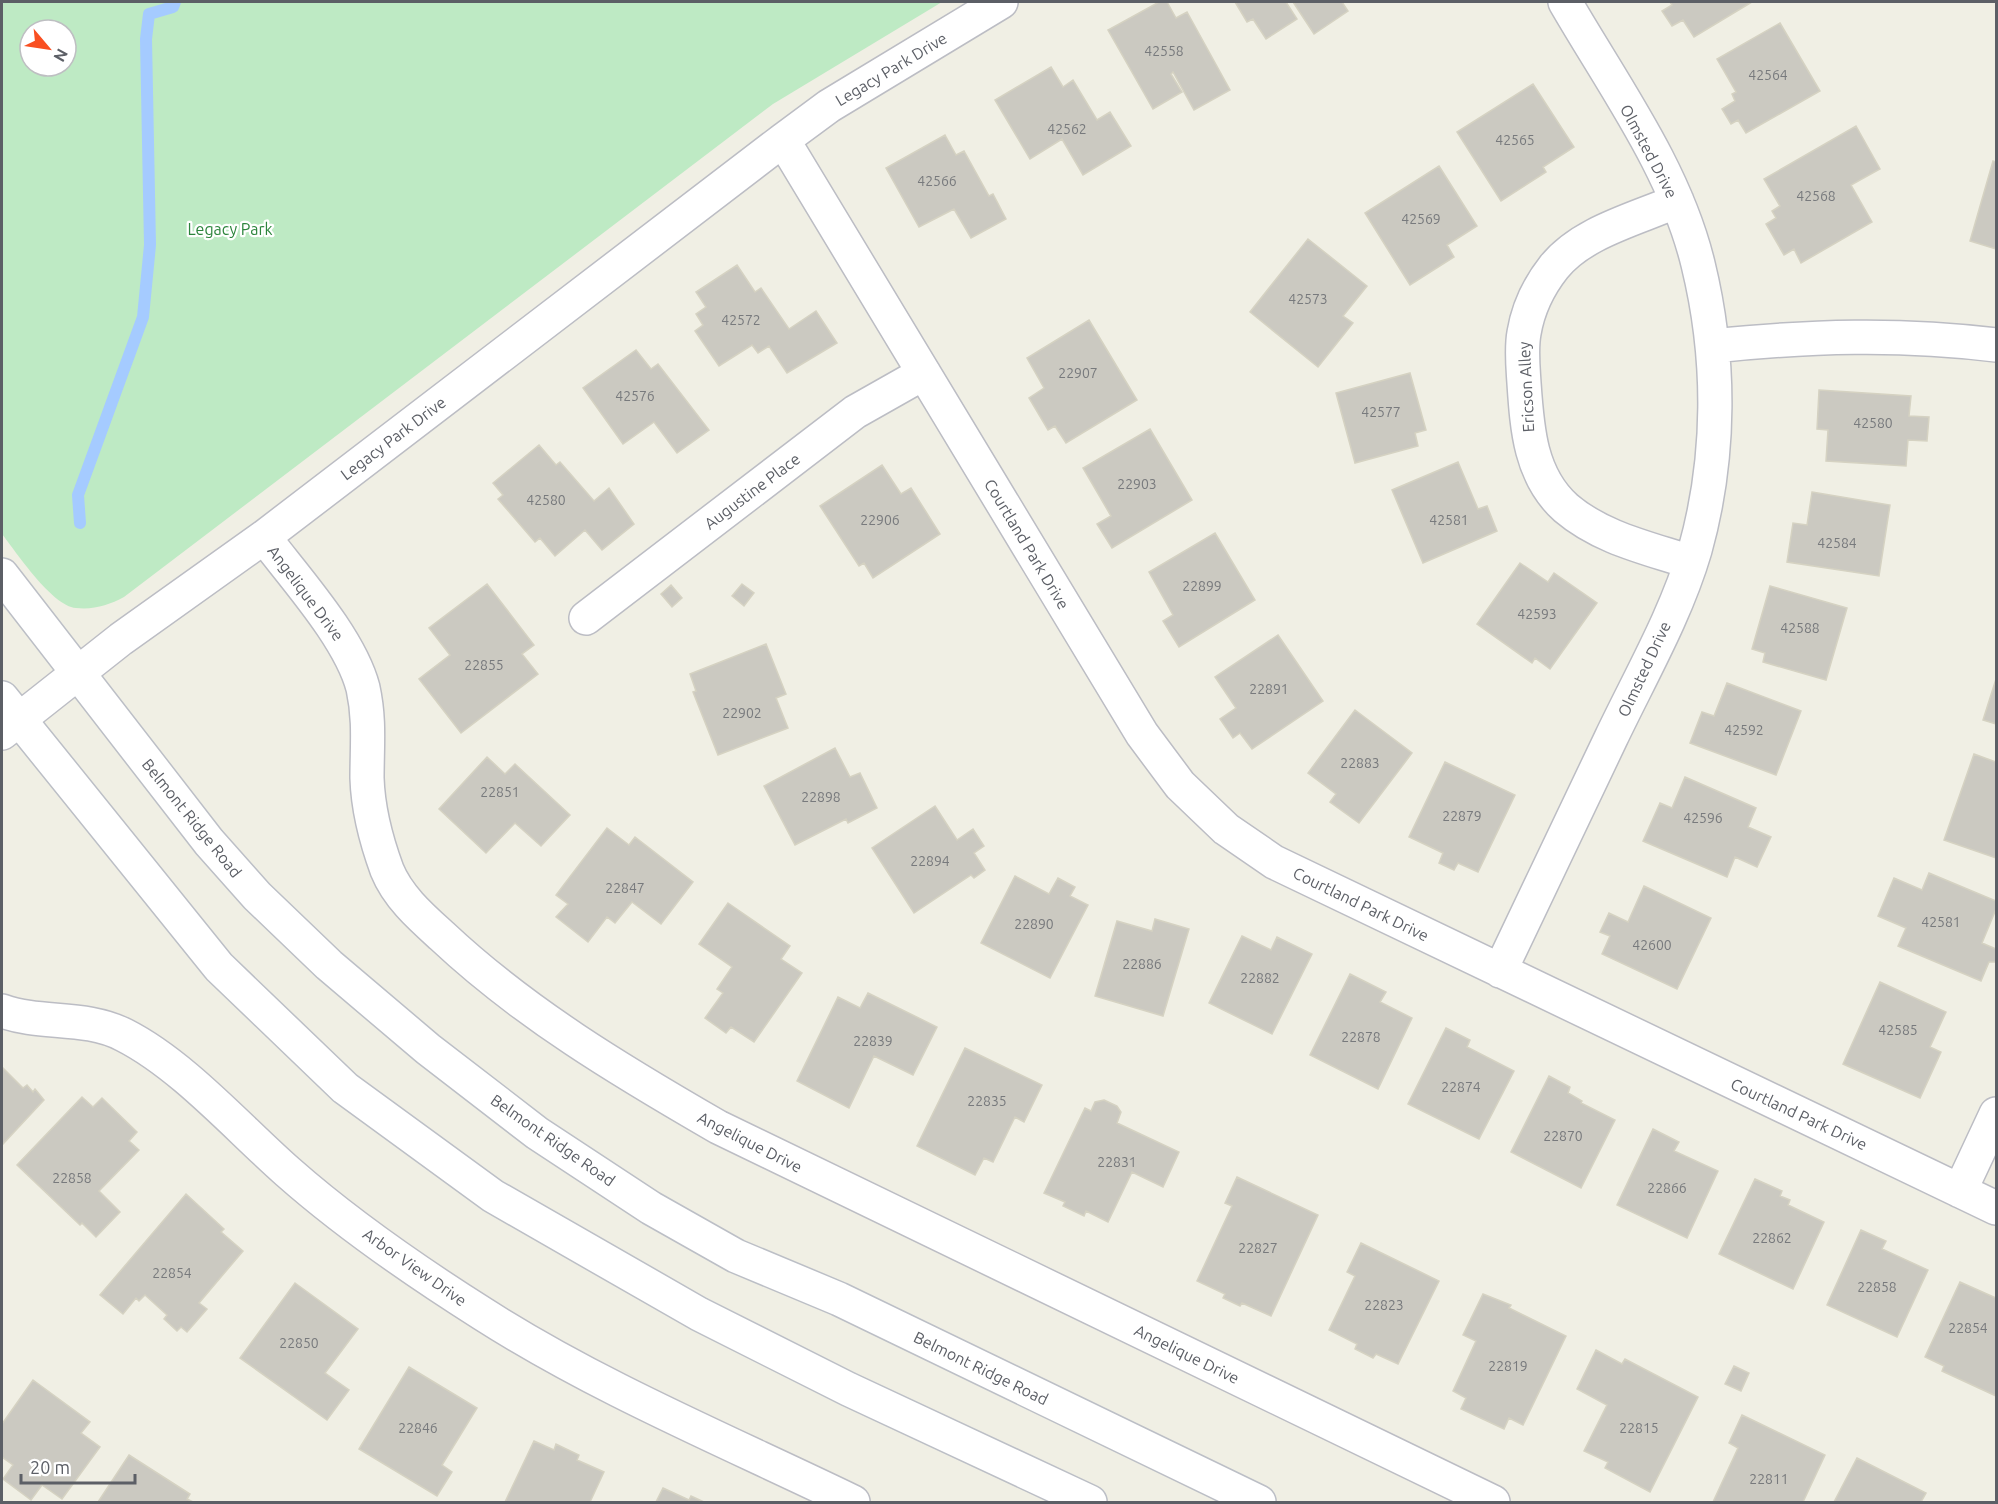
<svg xmlns="http://www.w3.org/2000/svg" width="1998" height="1504" font-family="Ubuntu,sans-serif">
<rect width="100%" height="100%" fill="#f0efe4"/>
<path fill="#beeac4" fill-rule="evenodd" d="M2,2H942L773,104L124,597C109,605 94,610 76,608C52,606 16,552 2,534ZM30,30H66V66H30Z"/>
<g fill="none" stroke-linecap="round" stroke-linejoin="round">
<path stroke="#a5cbff" stroke-width="12" d="M80,523L78,495L143,317L150,245L146,39L149,14L173,7L175,2"/>
</g>
<path fill="#cbc9c1" stroke="#d5d2c2" stroke-width="1.5" d="M1159,2H1167L1176,18L1187,12L1230,90L1194,110L1173,72L1171,74L1182,92L1153,109L1108,30Z
M1235,2H1286L1297,19L1266,39L1253,19L1247,22Z
M1293,2H1342L1348,11L1314,34Z
M1670,2H1752L1694,37L1683,20L1672,26L1662,11L1672,5Z
M1780,23L1820,91L1746,133L1738,120L1731,124L1722,109L1735,101L1732,94L1736,92L1717,59Z
M1051,67L1063,87L1073,80L1097,120L1110,112L1131,146L1083,175L1062,139L1030,159L995,100Z
M1533,84L1574,147L1543,167L1546,172L1501,201L1457,132Z
M1856,126L1880,169L1851,185L1872,222L1801,263L1794,249L1784,255L1766,224L1776,218L1772,211L1780,206L1764,179Z
M945,135L956,155L964,151L989,196L993,194L1006,219L971,238L954,209L919,227L886,168Z
M1993,161L1996,162V249L1970,241Z
M1439,166L1477,226L1447,245L1454,257L1410,285L1365,213Z
M1308,239L1367,286L1343,316L1353,323L1318,367L1250,312Z
M737,265L755,292L761,288L789,329L816,311L837,343L787,373L769,346L758,353L752,345L719,366L695,331L703,325L696,314L706,307L696,292Z
M1089,320L1137,400L1066,443L1055,426L1048,430L1029,398L1044,388L1027,358Z
M636,350L651,369L658,364L709,430L677,453L654,422L623,444L583,388Z
M1410,373L1426,430L1415,433L1418,446L1355,463L1336,393Z
M1819,390L1911,396L1909,416L1929,417L1927,441L1908,440L1906,466L1826,461L1828,430L1817,429Z
M1150,429L1192,500L1112,548L1097,524L1111,516L1083,468Z
M539,445L556,465L560,462L594,501L609,488L634,524L602,550L585,530L555,556L540,538L535,542L498,499L503,495L493,483Z
M1458,462L1478,509L1487,506L1497,531L1423,563L1392,490Z
M882,465L901,494L911,488L940,534L873,578L864,563L859,566L820,506Z
M1812,492L1890,505L1879,576L1787,562L1793,523L1807,525Z
M1215,533L1255,600L1179,647L1163,621L1173,615L1149,572Z
M1520,563L1548,582L1554,573L1597,603L1550,669L1535,658L1532,663L1477,624Z
M487,584L534,645L522,654L538,674L461,733L419,679L450,655L429,628Z
M742,584L754,593L744,606L732,596Z
M671,585L682,598L672,607L661,594Z
M1770,586L1847,608L1826,680L1763,662L1765,653L1752,649Z
M1278,635L1323,701L1252,749L1240,733L1233,738L1220,719L1236,708L1215,677Z
M766,644L786,694L776,698L788,728L718,755L693,692L696,691L690,674Z
M1996,679V724L1983,720Z
M1727,683L1801,711L1776,775L1690,743L1702,712L1714,716Z
M1355,710L1412,753L1359,823L1330,802L1336,794L1308,773Z
M835,748L850,777L860,773L877,808L848,823L846,819L795,845L764,786Z
M1974,754L1996,762V858L1944,840Z
M487,757L505,774L515,764L570,815L541,846L515,823L486,853L439,809Z
M1445,762L1515,795L1478,872L1458,863L1454,870L1439,863L1443,853L1409,837Z
M1685,777L1756,808L1748,827L1771,837L1757,867L1735,857L1727,877L1643,841L1660,803L1672,808Z
M935,806L957,840L973,829L984,846L974,853L985,870L974,878L971,875L914,913L872,848Z
M607,828L629,845L635,837L693,882L661,924L632,902L615,923L607,917L588,942L556,917L568,904L556,895Z
M1929,873L1996,901V909L1982,943L1996,949V962H1989L1981,981L1898,946L1906,928L1878,916L1894,878L1922,890Z
M1015,876L1049,894L1058,878L1075,887L1070,896L1088,905L1050,978L981,943Z
M1644,886L1711,918L1677,989L1602,954L1610,936L1600,932L1609,913L1628,922Z
M728,903L790,946L781,959L802,973L754,1042L731,1027L726,1033L705,1018L723,993L717,989L732,967L699,944Z
M1155,919L1189,929L1163,1016L1095,996L1117,921L1152,931Z
M1242,936L1271,950L1277,937L1312,954L1272,1034L1209,1003Z
M1350,974L1386,992L1380,1002L1412,1018L1378,1089L1310,1055Z
M1880,982L1946,1012L1930,1047L1941,1052L1920,1098L1843,1064Z
M868,993L937,1027L913,1075L874,1056L849,1108L797,1081L838,997L860,1008Z
M1446,1028L1470,1040L1467,1047L1514,1071L1479,1139L1408,1104Z
M965,1048L1042,1085L1024,1122L1015,1117L993,1162L984,1158L975,1175L917,1146Z
M2,1067L23,1088L27,1085L33,1092L35,1089L44,1100L2,1145Z
M1549,1076L1570,1087L1568,1093L1582,1101L1581,1103L1615,1120L1581,1188L1511,1152Z
M82,1097L93,1107L102,1098L137,1132L129,1141L139,1150L99,1191L120,1212L96,1237L82,1223L80,1225L17,1165Z
M1104,1100L1117,1106L1121,1112L1117,1123L1179,1152L1163,1187L1132,1172L1108,1222L1086,1211L1084,1216L1063,1206L1065,1202L1044,1193L1085,1108L1091,1111L1095,1102Z
M1653,1129L1679,1142L1674,1151L1718,1171L1687,1238L1617,1205Z
M1237,1177L1318,1215L1271,1316L1242,1303L1240,1306L1223,1298L1225,1294L1197,1281L1232,1206L1225,1203Z
M1755,1179L1782,1191L1780,1196L1790,1200L1788,1205L1824,1222L1793,1289L1719,1254Z
M186,1194L224,1229L221,1232L243,1251L199,1303L207,1309L187,1332L181,1327L177,1331L164,1319L167,1315L145,1295L139,1301L136,1298L123,1314L100,1295Z
M1861,1230L1886,1241L1882,1249L1928,1270L1897,1337L1827,1305Z
M1361,1243L1439,1281L1398,1364L1376,1354L1373,1358L1355,1349L1357,1344L1329,1330L1355,1276L1347,1272Z
M1960,1282L1996,1298V1396L1942,1371L1944,1366L1925,1357Z
M295,1283L358,1329L325,1373L349,1390L327,1420L240,1358Z
M1483,1294L1511,1305L1509,1308L1566,1336L1523,1425L1509,1418L1504,1429L1461,1409L1466,1398L1453,1391L1476,1341L1463,1335Z
M1596,1350L1622,1364L1625,1359L1698,1397L1650,1492L1605,1468L1608,1462L1584,1451L1607,1405L1577,1389Z
M1734,1366L1749,1373L1741,1391L1725,1384Z
M409,1367L477,1408L442,1465L452,1472L437,1496L359,1449Z
M33,1380L90,1422L81,1433L100,1447L62,1499L42,1485L31,1500L3,1479L13,1465L2,1457V1424Z
M1742,1415L1825,1455L1803,1502H1713L1738,1448L1729,1443Z
M534,1441L554,1450L556,1444L579,1455L577,1460L604,1472L590,1502H505Z
M129,1455L190,1494L187,1499L193,1502H98Z
M1857,1458L1926,1493L1921,1502H1834Z
M663,1488L689,1500L691,1496L704,1502H656Z"/>
<g fill="none" stroke-linecap="round" stroke-linejoin="round">
<g stroke="#bcbdc4" stroke-width="36">
<path id="street" d="M783,140L1142,734L1180,785L1226,829L1274,862L1996,1208
M1677,201C1636,219 1582,232 1554,267C1539,286 1528,309 1524,333C1521,349 1523,367 1524,383C1527,428 1530,476 1566,508C1601,538 1648,548 1690,562
M1713,346C1810,336 1899,333 1996,345
M264,537C295,578 350,638 363,688C370,720 367,746 367,778C368,810 376,840 387,870C398,897 421,917 442,936C524,1013 621,1071 718,1127L1493,1502
M586,618L855,412L924,373
M2,733L121,639L264,537L783,140L829,106L1001,2
M1500,971C1537,894 1574,816 1611,738C1640,677 1676,615 1695,550C1721,457 1721,358 1698,264C1675,169 1613,85 1565,2
M2,1011C41,1025 85,1015 124,1035C183,1065 238,1128 288,1172C348,1225 415,1271 483,1314C599,1388 729,1442 853,1502
M1960,1191L1996,1114"/>
</g>
<g stroke="#bcbfc6" stroke-width="36">
<path id="secondary" d="M2,575L209,842L257,896L329,965L428,1049L537,1133L651,1208L736,1256L839,1299L1259,1502
M2,698L219,967L345,1088L493,1196L699,1314L848,1389L1090,1502"/>
</g>
<use href="#street" stroke="#fff" stroke-width="33"/>
<use href="#secondary" stroke="#fff" stroke-width="33"/>
</g>
<g text-anchor="middle" dominant-baseline="central" stroke-width="4.5" stroke-linejoin="round" paint-order="stroke">
<g font-size="14" fill="#787a7d">
<text x="1164" y="51">42558</text>
<text x="1768" y="75">42564</text>
<text x="1067" y="129">42562</text>
<text x="1515" y="140">42565</text>
<text x="937" y="181">42566</text>
<text x="1816" y="196">42568</text>
<text x="1421" y="219">42569</text>
<text x="1308" y="299">42573</text>
<text x="741" y="320">42572</text>
<text x="1078" y="373">22907</text>
<text x="635" y="396">42576</text>
<text x="1381" y="412">42577</text>
<text x="1873" y="423">42580</text>
<text x="1137" y="484">22903</text>
<text x="546" y="500">42580</text>
<text x="880" y="520">22906</text>
<text x="1449" y="520">42581</text>
<text x="1837" y="543">42584</text>
<text x="1202" y="586">22899</text>
<text x="1537" y="614">42593</text>
<text x="1800" y="628">42588</text>
<text x="484" y="665">22855</text>
<text x="1269" y="689">22891</text>
<text x="742" y="713">22902</text>
<text x="1744" y="730">42592</text>
<text x="1360" y="763">22883</text>
<text x="500" y="792">22851</text>
<text x="821" y="797">22898</text>
<text x="1462" y="816">22879</text>
<text x="1703" y="818">42596</text>
<text x="930" y="861">22894</text>
<text x="625" y="888">22847</text>
<text x="1941" y="922">42581</text>
<text x="1034" y="924">22890</text>
<text x="1652" y="945">42600</text>
<text x="1142" y="964">22886</text>
<text x="1260" y="978">22882</text>
<text x="1898" y="1030">42585</text>
<text x="1361" y="1037">22878</text>
<text x="873" y="1041">22839</text>
<text x="1461" y="1087">22874</text>
<text x="987" y="1101">22835</text>
<text x="1563" y="1136">22870</text>
<text x="1117" y="1162">22831</text>
<text x="72" y="1178">22858</text>
<text x="1667" y="1188">22866</text>
<text x="1772" y="1238">22862</text>
<text x="1258" y="1248">22827</text>
<text x="172" y="1273">22854</text>
<text x="1877" y="1287">22858</text>
<text x="1384" y="1305">22823</text>
<text x="1968" y="1328">22854</text>
<text x="299" y="1343">22850</text>
<text x="1508" y="1366">22819</text>
<text x="418" y="1428">22846</text>
<text x="1639" y="1428">22815</text>
<text x="1769" y="1479">22811</text>
</g>
<g font-size="16" fill="#5c5f66" stroke="#fff">
<text transform="translate(891 69) rotate(-31)">Legacy Park Drive</text>
<text transform="translate(1649 151) rotate(62)">Olmsted Drive</text>
<text transform="translate(1526 387) rotate(-93)">Ericson Alley</text>
<text transform="translate(393 438) rotate(-37)">Legacy Park Drive</text>
<text transform="translate(752 491) rotate(-37)">Augustine Place</text>
<text transform="translate(1027 544) rotate(59)">Courtland Park Drive</text>
<text transform="translate(306 593) rotate(53)">Angelique Drive</text>
<text transform="translate(1644 669) rotate(-65)">Olmsted Drive</text>
<text transform="translate(192 818) rotate(51)">Belmont Ridge Road</text>
<text transform="translate(1361 904) rotate(26)">Courtland Park Drive</text>
<text transform="translate(1799 1114) rotate(25)">Courtland Park Drive</text>
<text transform="translate(553 1140) rotate(35)">Belmont Ridge Road</text>
<text transform="translate(750 1142) rotate(27)">Angelique Drive</text>
<text transform="translate(415 1267) rotate(35)">Arbor View Drive</text>
<text transform="translate(1187 1354) rotate(26)">Angelique Drive</text>
<text transform="translate(981 1368) rotate(26)">Belmont Ridge Road</text>
</g>
<g font-size="16" fill="#2c843c" stroke="#fff">
<text x="230" y="229">Legacy Park</text>
</g>
</g>
<rect width="1998" height="1504" fill="none" stroke="#5c5f66" stroke-width="6"/>
<g transform="translate(48 48) rotate(119)"><circle r="28" fill="#ffffff" stroke="#bebfc2" stroke-width="1.5"/>
<path d="M0-4.5L10 22L0 15L-10 22Z" fill="#f94f21"/>
<text y="-9" font-size="16" font-weight="bold" text-anchor="middle" fill="#5c5f66">N</text>
</g>
<path d="M21 1474v9h114v-9" fill="none" stroke="#5c5f66" stroke-width="3"/>
<text x="30" y="1474" font-size="18" fill="#5c5f66" stroke="#ffffff" stroke-width="4.5" paint-order="stroke">20 m</text>
</svg>
